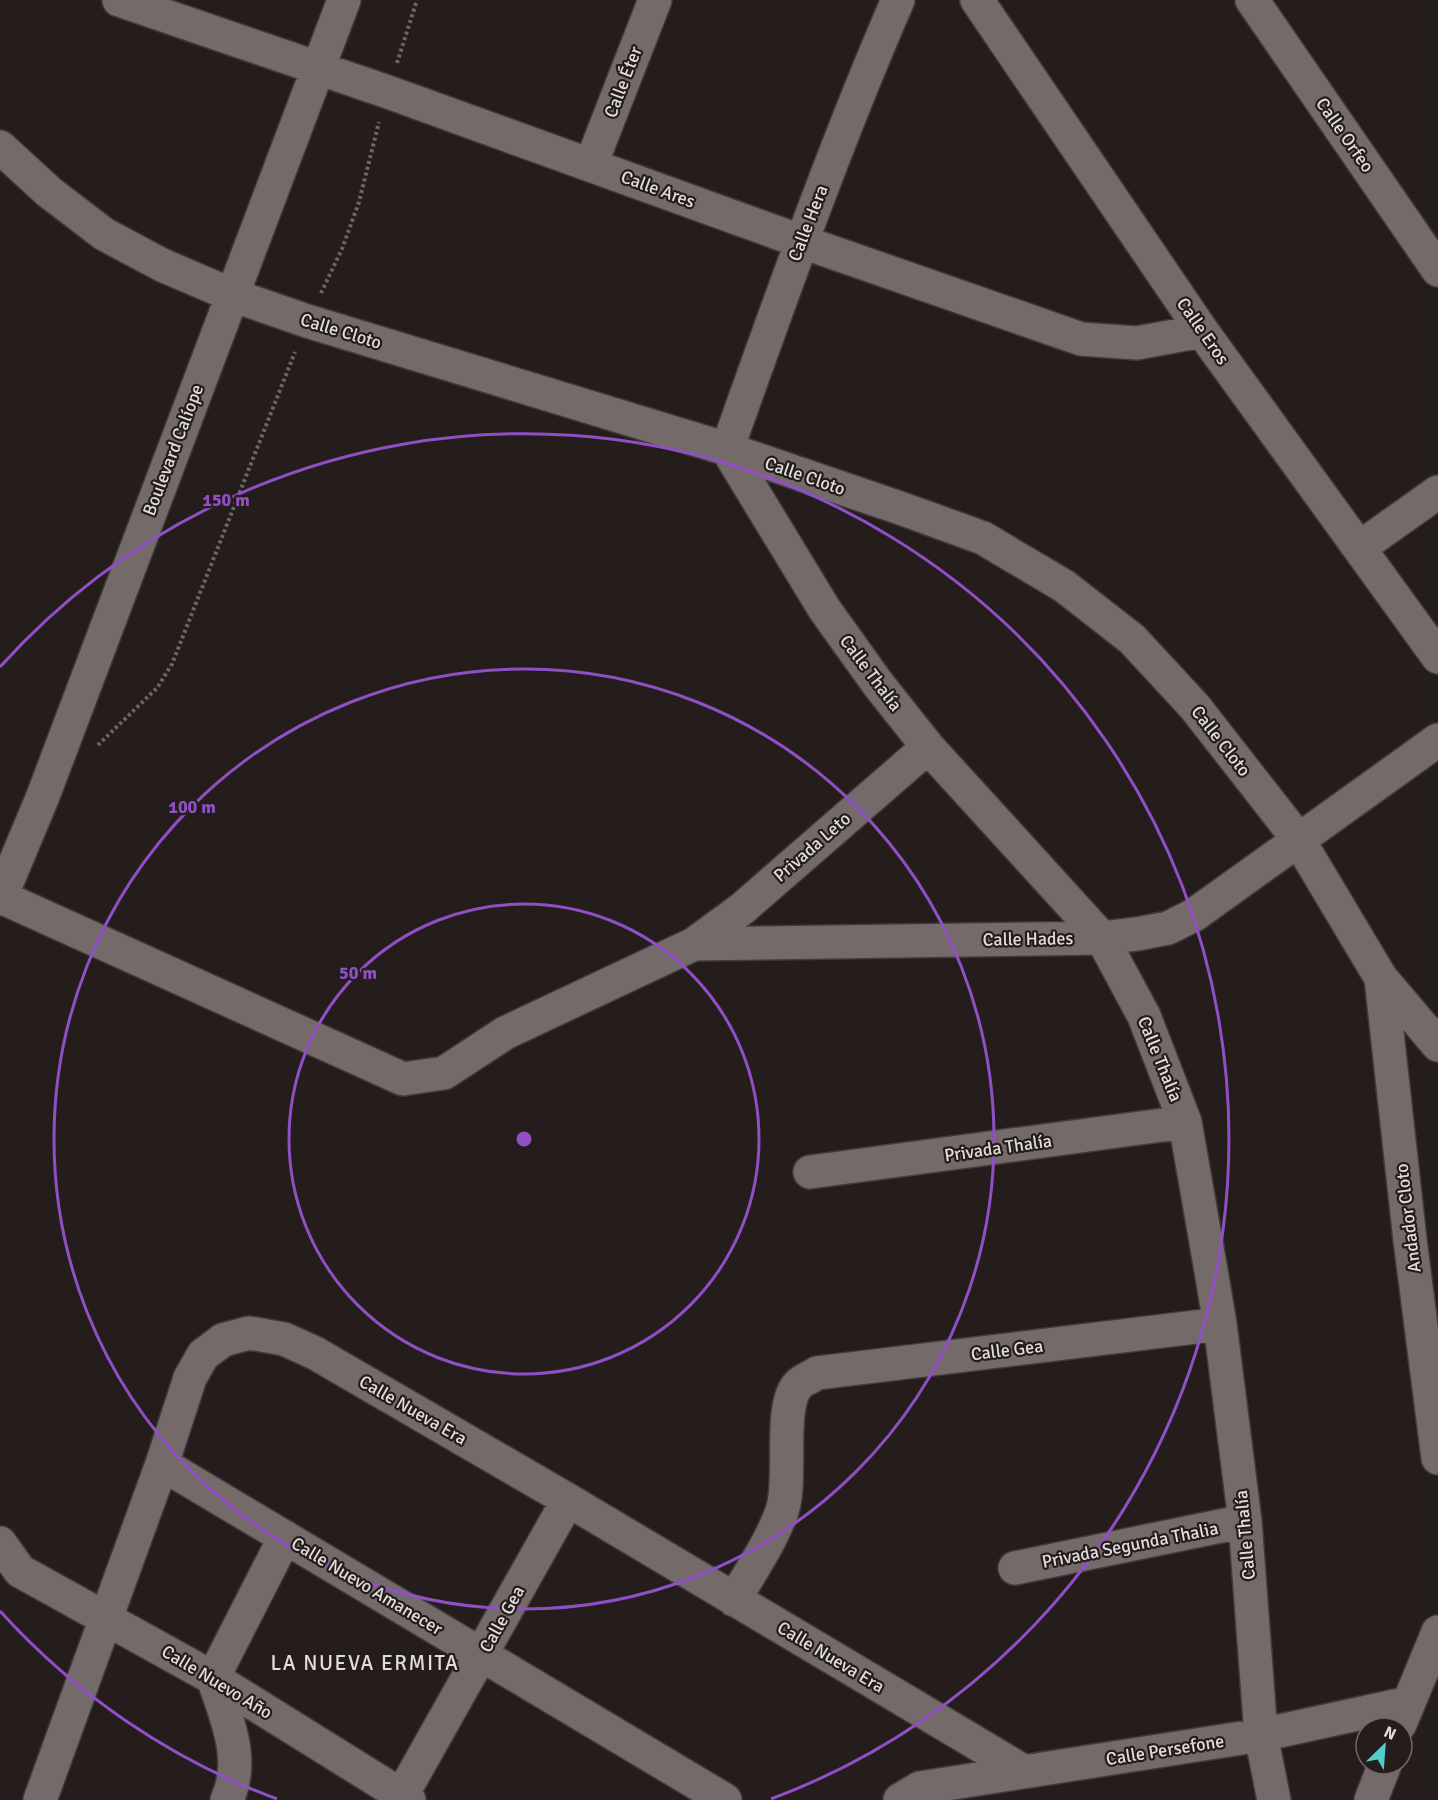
<svg xmlns="http://www.w3.org/2000/svg" width="1438" height="1800" font-family="Signika,sans-serif">
<rect width="100%" height="100%" fill="#241d1c"/>
<g fill="none" stroke-linecap="round" stroke-linejoin="round">
<g stroke="#403a3a" stroke-width="36">
<path id="minor" d="M119,0L388,92L800,241L1081,339L1137,343L1202,331
M898,0C834,147 781,298 727,449L825,610L878,684L928,747L1102,938L1144,1016L1185,1122L1210,1265L1220,1324L1245,1521L1261,1735L1274,1800
M977,0L1202,331L1438,657
M1252,0L1438,270
M0,147L49,192L104,234L162,265L232,295L307,321L727,449L900,508L983,538L1064,586L1132,639L1195,707L1298,839L1381,978L1438,1045
M591,164L655,0
M1359,548L1438,492
M1,897L403,1079L444,1073L505,1033L694,944L1102,938L1137,934L1168,928L1194,915L1438,740
M0,899L43,796L344,0
M694,944L743,908L928,747
M1381,978L1410,1240L1438,1458
M810,1172L1185,1122
M162,1464L725,1800
M0,1543L20,1571L213,1678L409,1800
M1015,1568L1245,1521
M734,1600C751,1571 771,1542 782,1511C793,1480 778,1407 798,1385C802,1380 812,1377 817,1373L1220,1324
M1400,1724L1438,1632
M40,1800L162,1464L190,1378L203,1355L223,1340L249,1333L284,1339L315,1353L568,1500L1023,1771
M227,1800C246,1759 226,1717 213,1678L285,1537
M399,1800L568,1500
M900,1800L920,1788L1261,1735L1408,1703
M1371,1800L1385,1764"/>
</g>
<path stroke="#6c6665" stroke-width="4" stroke-dasharray="3 3" stroke-linecap="butt" d="M397,63L417,0
M321,293L342,249L359,202L379,122
M98,745L157,688L172,664L295,352"/>
<use href="#minor" stroke="#736a69" stroke-width="33"/>
</g>
<g fill="none" stroke="#904fc5" stroke-width="3">
<circle cx="524" cy="1139" r="235"/>
<circle cx="524" cy="1139" r="470"/>
<path d="M277 1799A705 705 0 0 1 0 1611M0 667A705 705 0 1 1 771 1799"/>
</g>
<g text-anchor="middle" dominant-baseline="central" stroke-width="4.5" stroke-linejoin="round" paint-order="stroke">
<g font-size="18" fill="#e2dddd" stroke="#241d1c">
<text transform="translate(623 82) rotate(-69)">Calle Éter</text>
<text transform="translate(1345 135) rotate(55)">Calle Orfeo</text>
<text transform="translate(658 189) rotate(20)">Calle Ares</text>
<text transform="translate(808 223) rotate(-69)">Calle Hera</text>
<text transform="translate(341 331) rotate(17)">Calle Cloto</text>
<text transform="translate(1203 331) rotate(55)">Calle Eros</text>
<text transform="translate(173 450) rotate(-69)">Boulevard Calíope</text>
<text transform="translate(805 476) rotate(19)">Calle Cloto</text>
<text transform="translate(871 673) rotate(53)">Calle Thalía</text>
<text transform="translate(1221 741) rotate(52)">Calle Cloto</text>
<text transform="translate(812 847) rotate(-41)">Privada Leto</text>
<text transform="translate(1028 939) rotate(-1)">Calle Hades</text>
<text transform="translate(1160 1059) rotate(68)">Calle Thalía</text>
<text transform="translate(998 1148) rotate(-8)">Privada Thalía</text>
<text transform="translate(1408 1218) rotate(-97)">Andador Cloto</text>
<text transform="translate(1007 1350) rotate(-7)">Calle Gea</text>
<text transform="translate(413 1410) rotate(30)">Calle Nueva Era</text>
<text transform="translate(1245 1535) rotate(-95)">Calle Thalía</text>
<text transform="translate(1130 1545) rotate(-11)">Privada Segunda Thalia</text>
<text transform="translate(367 1586) rotate(31)">Calle Nuevo Amanecer</text>
<text transform="translate(502 1619) rotate(-61)">Calle Gea</text>
<text transform="translate(831 1657) rotate(31)">Calle Nueva Era</text>
<text transform="translate(217 1682) rotate(31)">Calle Nuevo Año</text>
<text transform="translate(1165 1750) rotate(-9)">Calle Persefone</text>
</g>
<g font-size="21" letter-spacing="1.5" fill="#e2dddd" stroke="#241d1c">
<text x="365" y="1663">LA NUEVA ERMITA</text>
</g>
</g>
<circle cx="524" cy="1139" r="9" fill="#904fc5" stroke="#241d1c" stroke-width="3"/>
<g font-size="18" text-anchor="middle" font-weight="bold" fill="#904fc5" stroke="#241d1c" stroke-width="4.5" stroke-linejoin="round" paint-order="stroke">
<text x="226" y="506">150 m</text>
<text x="192" y="813">100 m</text>
<text x="358" y="979">50 m</text>
</g>
<g transform="translate(1384 1746) rotate(25)"><circle r="28" fill="#241d1c" stroke="#706a69" stroke-width="1.5"/>
<path d="M0-4.5L10 22L0 15L-10 22Z" fill="#52cdcd"/>
<text y="-9" font-size="16" font-weight="bold" text-anchor="middle" fill="#e2dddd">N</text>
</g>
</svg>
